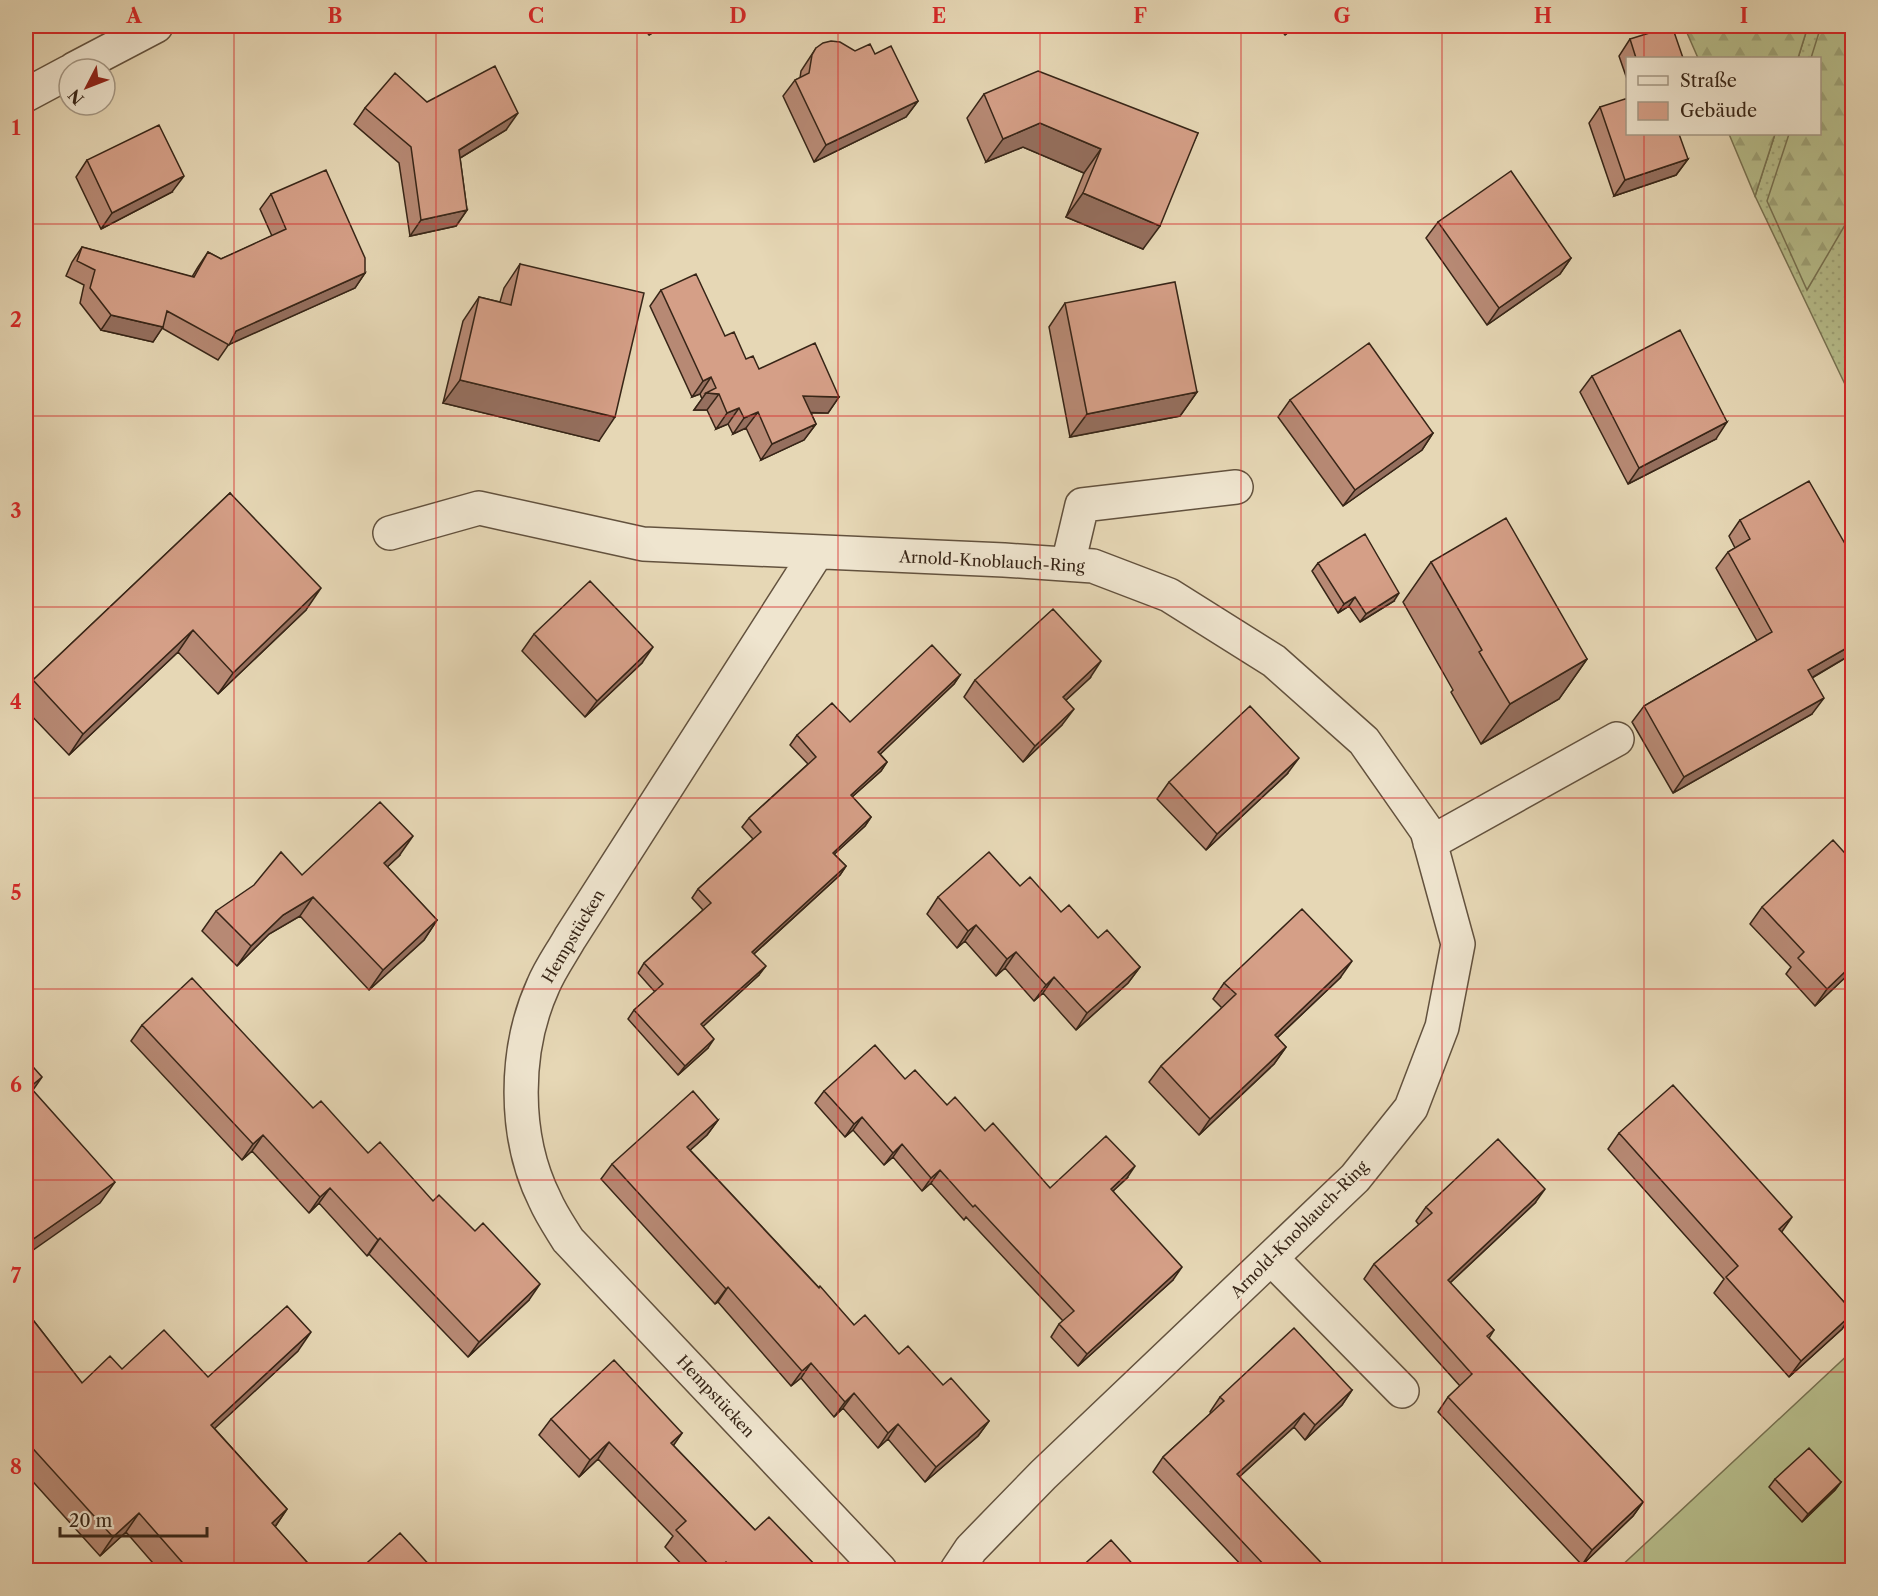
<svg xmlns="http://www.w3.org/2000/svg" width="1878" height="1596" font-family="'Libre Caslon Text',serif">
<defs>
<pattern id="grass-dots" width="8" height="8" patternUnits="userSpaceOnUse" patternTransform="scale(1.5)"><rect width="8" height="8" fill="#b7be8c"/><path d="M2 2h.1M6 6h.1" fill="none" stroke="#9ea378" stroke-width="1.8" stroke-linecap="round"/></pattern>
<pattern id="forest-firs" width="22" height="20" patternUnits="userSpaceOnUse" patternTransform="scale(1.5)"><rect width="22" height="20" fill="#b7be8c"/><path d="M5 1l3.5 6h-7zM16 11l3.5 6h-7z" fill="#9ea378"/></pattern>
</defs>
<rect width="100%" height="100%" fill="#e6d7b5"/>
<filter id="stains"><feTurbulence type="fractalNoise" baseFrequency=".00333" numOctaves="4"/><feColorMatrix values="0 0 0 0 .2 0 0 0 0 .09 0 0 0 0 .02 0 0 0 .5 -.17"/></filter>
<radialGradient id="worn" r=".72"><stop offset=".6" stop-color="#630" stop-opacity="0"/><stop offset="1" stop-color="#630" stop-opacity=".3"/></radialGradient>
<path fill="url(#grass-dots)" stroke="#777252" stroke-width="1.5" d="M1808,26H1852V399L1755,196L1775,134H1820V58H1798Z"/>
<path fill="url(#forest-firs)" stroke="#777252" stroke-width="1.5" d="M1684,26H1808L1798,58H1698Z
M1821,26H1852V213L1807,290L1767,201L1789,134H1820V58H1811Z
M1729,134H1775L1755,196Z"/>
<path fill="#b7be8c" stroke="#777252" stroke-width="1.5" d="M1852,1351V1570H1617Z"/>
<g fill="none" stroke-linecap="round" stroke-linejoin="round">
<g stroke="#63523e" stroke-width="36">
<path id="minor" d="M74,69L156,26
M26,95L69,72
M390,533L479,508L643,544L1004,560L1093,566L1169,595L1274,661L1364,741L1427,831L1458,944L1442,1027L1411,1108L1355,1178L1043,1475L971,1549L957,1570
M817,552L570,938C561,954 550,969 543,986C514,1050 513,1136 545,1200C551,1214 560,1227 568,1240L880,1570
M1068,564L1082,505L1236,487
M1430,843L1617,739
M1271,1258L1402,1391"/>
</g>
<use href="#minor" stroke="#efe5cf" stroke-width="33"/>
</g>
<path fill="#b78974" stroke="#372517" stroke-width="1.5" d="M642,26H663L649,35Z
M1278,26H1296L1285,35Z
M1630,39L1683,58H1628V82L1619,56Z
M816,48L855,51L875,54L918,101L906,117L814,162L783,96L795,80L800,78L801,71Z
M984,94L1198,133L1143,249L1066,217L1084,173L1023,147L986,162L967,118Z
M427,102L506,130L460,158L467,210L456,226L410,236L399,163L354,124L365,108Z
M1600,107L1688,159L1676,175L1614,196L1589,123Z
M87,160L172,192L101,229L76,177Z
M271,194L365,273L355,288L229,344L218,360L162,328L153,342L101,330L80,303L84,285L66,276L72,262L82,247L192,277L198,267L208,252L221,259L272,236L260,209Z
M1438,222L1571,258L1560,274L1487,325L1426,238Z
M520,264L599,441L443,403L463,321L479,297L500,302L504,288Z
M661,290L725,336L746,359L759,369L839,397L828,413H811L816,424L804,440L761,460L746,428L733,434L728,424L716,429L707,410H694L702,399L700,394L692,397L650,306Z
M1065,303L1197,392L1180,416L1070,437L1049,327Z
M1592,376L1716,439L1628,484L1580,392Z
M1290,400L1433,433L1422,450L1343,506L1278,417Z
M230,493L306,610L218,694L178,652L69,755L26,710V691L33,680Z
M1740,520L1852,556V654L1812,678V714L1673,793L1632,722L1644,706L1757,641L1716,568L1728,552L1735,548L1729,536Z
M1431,562L1587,659L1559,699L1481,744L1451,692L1453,690L1403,602Z
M1318,563L1394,601L1360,622L1349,606L1338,613L1312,571Z
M534,634L642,663L585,717L522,651Z
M960,675L954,684L880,754L887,762L881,771L852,797L871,817L865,826L834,854L846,866L840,875L754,954L759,975L703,1026L708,1048L678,1075L628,1019L634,1010L655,992L638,973L644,963L703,910L692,898L698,889L753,839L742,827L749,818L808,764L790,745L797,735L850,722Z
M1090,678L1066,700L1062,725L1023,762L964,697L975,680Z
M1287,774L1206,850L1157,799L1169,782Z
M399,856L387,867L437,920L424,940L369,990L300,916L269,934L237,966L202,931L216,911L302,875Z
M1852,861V971L1815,1006L1786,974L1791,967L1750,924L1762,907Z
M1020,886L1061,912L1140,967L1128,983L1076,1030L1043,993L1034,1001L1005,968L996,976L965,941L957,948L927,914L938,897Z
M1340,978L1277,1038L1286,1047L1274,1064L1199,1135L1149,1082L1161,1066L1222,1008L1213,999L1224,983Z
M142,1025L313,1108L368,1153L433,1201L529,1300L468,1357L369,1254L367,1256L319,1203L309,1213L252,1151L242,1160L131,1041Z
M905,1079L947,1105L985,1131L1050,1188L1127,1178L1113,1191L1173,1280L1078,1366L1051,1337L1059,1324L1063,1321L966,1217L964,1220L931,1183L922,1191L893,1157L884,1165L853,1130L845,1137L815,1103L824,1091Z
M718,1120L707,1135L690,1150L854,1325L899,1354L943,1385L989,1421L978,1436L925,1482L888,1439L878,1448L843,1408L834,1417L801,1378L791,1386L718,1302L715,1304L601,1179L612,1164Z
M1619,1133L1781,1232L1852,1311V1315L1842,1329L1789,1377L1714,1293L1724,1279L1608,1149Z
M1535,1203L1450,1283L1494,1330L1489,1338L1643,1502L1633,1516L1582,1565L1438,1412L1448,1397L1460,1386L1364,1279L1374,1264L1419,1225L1416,1221L1426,1207Z
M26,1311L82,1383L122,1369L208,1377L298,1351L214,1428L287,1509L275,1527L314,1570H159L126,1532L100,1556L26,1474Z
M1352,1390L1342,1405L1305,1440L1294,1427L1239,1477L1328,1570H1246L1153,1472L1163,1457L1211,1413L1210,1412L1220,1397Z
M551,1419L682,1433L673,1445L755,1530L814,1570H687L665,1547L673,1536L598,1459L579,1477L539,1435Z
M1775,1479L1841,1482L1835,1490L1802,1522L1769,1487Z"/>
<path fill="#956f5e" stroke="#372517" stroke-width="1.5" d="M656,26H663L649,35Z
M1291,26H1296L1285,35Z
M918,101L906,117L814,162L826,145Z
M518,113L506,130L447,166L459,150Z
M1040,123L1101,149L1084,173L1023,147L986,162L1003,139Z
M1688,159L1676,175L1614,196L1625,180Z
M184,176L172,192L101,229L112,213Z
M1083,193L1160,226L1143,249L1066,217Z
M467,210L456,226L410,236L421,220Z
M31,257L26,265V259Z
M1571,258L1560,274L1487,325L1499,308Z
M365,273L355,288L228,345L236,331Z
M111,315L163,327L153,342L101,330Z
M711,377L700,394L692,397L703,381Z
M460,380L615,417L599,441L443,403Z
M1197,392L1180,416L1070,437L1087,414Z
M706,393L719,394L707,410H694Z
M803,396L839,397L828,413L792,412Z
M739,408L728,424L716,429L727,413Z
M758,412L746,428L733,434L744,418Z
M1727,422L1716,439L1628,484L1639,468Z
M816,424L804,440L761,460L772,444Z
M1433,433L1422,450L1343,506L1355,490Z
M321,588L306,610L218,694L233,673Z
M1399,593L1394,601L1360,622L1366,614Z
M1355,597L1349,606L1338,613L1344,604Z
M193,630L178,652L69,755L83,734Z
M1852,645V654L1796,687L1808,670Z
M653,647L642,663L585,717L597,701Z
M1587,659L1559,699L1481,744L1510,704Z
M1101,661L1090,678L1052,713L1063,697Z
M960,675L954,684L872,762L878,752Z
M1824,698L1812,714L1673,793L1684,777Z
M1074,709L1062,725L1023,762L1035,746Z
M1299,758L1287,774L1206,850L1217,834Z
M887,762L881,771L844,804L851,795Z
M871,817L865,826L826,862L833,853Z
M413,836L399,856L370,883L384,863Z
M846,866L840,875L746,961L752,952Z
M313,897L300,916L269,934L237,966L251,946L283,915Z
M437,920L424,940L369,990L383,970Z
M976,925L965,941L957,948L968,931Z
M1016,952L1005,968L996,976L1007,959Z
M1352,961L1340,978L1263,1051L1275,1035Z
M1852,965V971L1815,1006L1827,989Z
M766,966L759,975L695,1034L701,1024Z
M1140,967L1128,983L1076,1030L1087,1013Z
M1054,977L1043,993L1034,1001L1046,985Z
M714,1039L708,1048L678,1075L685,1066Z
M1286,1047L1274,1064L1199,1135L1210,1119Z
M42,1077L26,1100L30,1087Z
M862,1117L853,1130L845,1137L854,1124Z
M718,1120L707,1135L677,1162L687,1147Z
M263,1135L252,1151L242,1160L253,1144Z
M902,1144L893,1157L884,1165L893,1153Z
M1135,1166L1127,1178L1102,1201L1111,1189Z
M940,1170L931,1183L922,1191L931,1178Z
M115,1182L100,1203L26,1255V1244Z
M330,1188L319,1203L309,1213L320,1197Z
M1545,1189L1535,1203L1438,1294L1448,1280Z
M1792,1217L1781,1233L1779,1229Z
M380,1238L369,1254L367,1256L378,1240Z
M1182,1267L1173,1280L1078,1366L1087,1354Z
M540,1284L529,1300L468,1357L479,1342Z
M728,1287L718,1302L715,1304L726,1289Z
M1852,1314L1842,1329L1789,1377L1801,1361Z
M311,1332L298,1351L198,1444L211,1425Z
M811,1363L801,1378L791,1386L802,1371Z
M1352,1390L1342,1405L1305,1440L1315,1425Z
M854,1393L843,1408L834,1417L845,1402Z
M1304,1413L1294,1427L1226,1489L1237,1474Z
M989,1421L978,1436L925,1482L936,1467Z
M898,1424L888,1439L878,1448L888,1433Z
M682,1433L671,1449V1443Z
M609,1442L598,1459L579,1477L590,1460Z
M1841,1482L1835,1490L1802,1522L1808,1514Z
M1643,1502L1633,1516L1582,1565L1592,1550Z
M287,1509L274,1528L272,1523Z
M139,1513L126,1532L100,1556L113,1537Z"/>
<path fill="#d59f87" stroke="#372517" stroke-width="1.5" d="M1672,26L1683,58H1636L1630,39Z
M831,41L840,42L855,51L870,44L875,54L891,46L918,101L826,145L795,80L809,73L812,55L816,48L823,43Z
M495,66L518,113L459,150L467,210L421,220L411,147L365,108L395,73L427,102Z
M1038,71L1198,133L1160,226L1083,193L1101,149L1040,123L1003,139L984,94Z
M1628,98V134H1679L1688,159L1625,180L1600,107Z
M159,125L184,176L112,213L87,160Z
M326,170L365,258V273L236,331L229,345L167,311L163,327L111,315L90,288L95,270L77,261L82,247L194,277L208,252L221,259L286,229L271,194Z
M1511,171L1571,258L1499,308L1438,222Z
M26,245L31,257L26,259Z
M520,264L644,293L615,417L460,380L479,297L511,305Z
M696,274L725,336L734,332L746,359L753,356L759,369L815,343L839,397L803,396L816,424L772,444L758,412L744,418L739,408L727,413L719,394L706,393L716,388L711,377L703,381L661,290Z
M1175,282L1197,392L1087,414L1065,303Z
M1680,330L1727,422L1639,468L1592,376Z
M1369,343L1433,433L1355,490L1290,400Z
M1809,481L1852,556V645L1808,670L1824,698L1684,777L1644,706L1772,632L1728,552L1750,539L1740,520Z
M230,493L321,588L233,673L193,630L83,734L33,680Z
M1506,518L1587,659L1510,704L1479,652L1482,650L1431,562Z
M1365,534L1399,593L1366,614L1355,597L1344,604L1318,563Z
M590,581L653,647L597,701L534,634Z
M1053,609L1101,661L1063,697L1074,709L1035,746L975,680Z
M932,645L960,675L878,752L887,762L851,795L871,817L833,853L846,866L752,952L766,966L701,1024L714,1039L685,1066L634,1010L663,984L644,963L711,903L698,889L761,832L749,818L816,757L797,735L832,703L850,722Z
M1250,706L1299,758L1217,834L1169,782Z
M380,802L413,836L384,863L437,920L383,970L313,897L283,915L251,946L216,911L254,885L281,852L302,875Z
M1833,840L1852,861V965L1827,989L1798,958L1804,952L1762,907Z
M989,852L1020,886L1030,877L1061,912L1069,905L1098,938L1107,930L1140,967L1087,1013L1054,977L1046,985L1016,952L1007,959L976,925L968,931L938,897Z
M1302,909L1352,961L1275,1035L1286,1047L1210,1119L1161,1066L1236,994L1224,983Z
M192,978L313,1108L321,1101L368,1153L380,1142L433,1201L439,1195L475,1231L483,1223L540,1284L479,1342L380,1238L378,1240L330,1188L320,1197L263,1135L253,1144L142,1025Z
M875,1045L905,1079L915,1070L947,1105L955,1097L985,1131L993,1123L1050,1188L1106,1136L1135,1166L1111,1189L1182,1267L1087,1354L1059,1324L1074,1311L975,1205L973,1207L940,1170L931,1178L902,1144L893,1153L862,1117L854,1124L824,1091Z
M26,1059L42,1077L30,1087L115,1182L26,1244Z
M1673,1085L1792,1217L1779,1229L1852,1311V1314L1801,1361L1726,1277L1738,1266L1619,1133Z
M693,1091L718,1120L687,1147L819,1288L820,1286L854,1325L865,1315L899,1354L908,1346L943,1385L951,1378L989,1421L936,1467L898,1424L888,1433L854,1393L845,1402L811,1363L802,1371L728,1287L726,1289L612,1164Z
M1498,1139L1545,1189L1448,1280L1494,1330L1487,1336L1643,1502L1592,1550L1448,1397L1472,1374L1374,1264L1432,1213L1426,1207Z
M287,1306L311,1332L211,1425L287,1509L272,1523L314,1570H189L139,1513L113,1537L26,1441V1311L82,1383L110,1356L122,1369L164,1330L208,1377Z
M1294,1328L1352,1390L1315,1425L1304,1413L1237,1474L1328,1570H1264L1267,1568L1163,1457L1224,1401L1220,1397Z
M614,1360L682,1433L671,1443L755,1530L769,1517L817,1567L813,1570H734L726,1562L716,1570H714L676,1530L686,1521L609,1442L590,1460L551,1419Z
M1809,1448L1841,1482L1808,1514L1775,1479Z
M400,1533L434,1570H359Z
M1111,1540L1138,1570H1078Z"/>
<path fill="none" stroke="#d62828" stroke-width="1.5" stroke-opacity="0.55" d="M234,26V1570M436,26V1570M637,26V1570M838,26V1570M1040,26V1570M1241,26V1570M1442,26V1570M1644,26V58M1644,134V1570M26,224H1852M26,416H1852M26,607H1852M26,798H1852M26,989H1852M26,1180H1852M26,1372H1852"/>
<g text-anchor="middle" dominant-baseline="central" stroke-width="4.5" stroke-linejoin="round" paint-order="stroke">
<g font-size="16" fill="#372517" stroke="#efe5cf">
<text transform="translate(992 561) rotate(3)">Arnold-Knoblauch-Ring</text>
<text transform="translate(573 936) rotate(-59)">Hempstücken</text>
<text transform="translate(1299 1229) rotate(-45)">Arnold-Knoblauch-Ring</text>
<text transform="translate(716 1396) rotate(47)">Hempstücken</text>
</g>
</g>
<rect width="1878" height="1596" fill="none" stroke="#e6d7b5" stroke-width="66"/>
<rect x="1626" y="57" width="195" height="78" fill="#efe5cf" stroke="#a59885" stroke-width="1.5"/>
<rect x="1638" y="76" width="30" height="9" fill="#efe5cf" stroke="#a59885" stroke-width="1.5"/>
<text x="1680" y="87" font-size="18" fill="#372517">Straße</text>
<rect x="1638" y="102" width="30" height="18" fill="#d59f87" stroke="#a59885" stroke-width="1.5"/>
<text x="1680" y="117" font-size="18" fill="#372517">Gebäude</text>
<g transform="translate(87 87) rotate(228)"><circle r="28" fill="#efe5cf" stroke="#a59885" stroke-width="1.5"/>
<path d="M0-4.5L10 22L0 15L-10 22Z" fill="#8f2418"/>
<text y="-9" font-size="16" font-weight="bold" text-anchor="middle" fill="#372517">N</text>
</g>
<path d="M60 1527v9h147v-9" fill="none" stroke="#372517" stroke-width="3"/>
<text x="69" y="1527" font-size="18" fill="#372517" stroke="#efe5cf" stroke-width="4.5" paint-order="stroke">20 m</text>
<rect x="33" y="33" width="1812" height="1530" fill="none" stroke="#d62828" stroke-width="2"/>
<g font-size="20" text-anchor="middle" font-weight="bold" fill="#d62828">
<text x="134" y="23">A</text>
<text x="335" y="23">B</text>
<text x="536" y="23">C</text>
<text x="738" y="23">D</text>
<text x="939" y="23">E</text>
<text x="1140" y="23">F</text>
<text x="1342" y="23">G</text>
<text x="1543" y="23">H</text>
<text x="1744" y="23">I</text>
<text x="16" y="135">1</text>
<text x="16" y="327">2</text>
<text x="16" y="518">3</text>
<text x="16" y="709">4</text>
<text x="16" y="900">5</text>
<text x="16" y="1092">6</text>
<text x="16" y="1283">7</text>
<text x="16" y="1474">8</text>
</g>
<rect width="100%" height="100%" filter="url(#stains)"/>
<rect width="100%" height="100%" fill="url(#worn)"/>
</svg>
